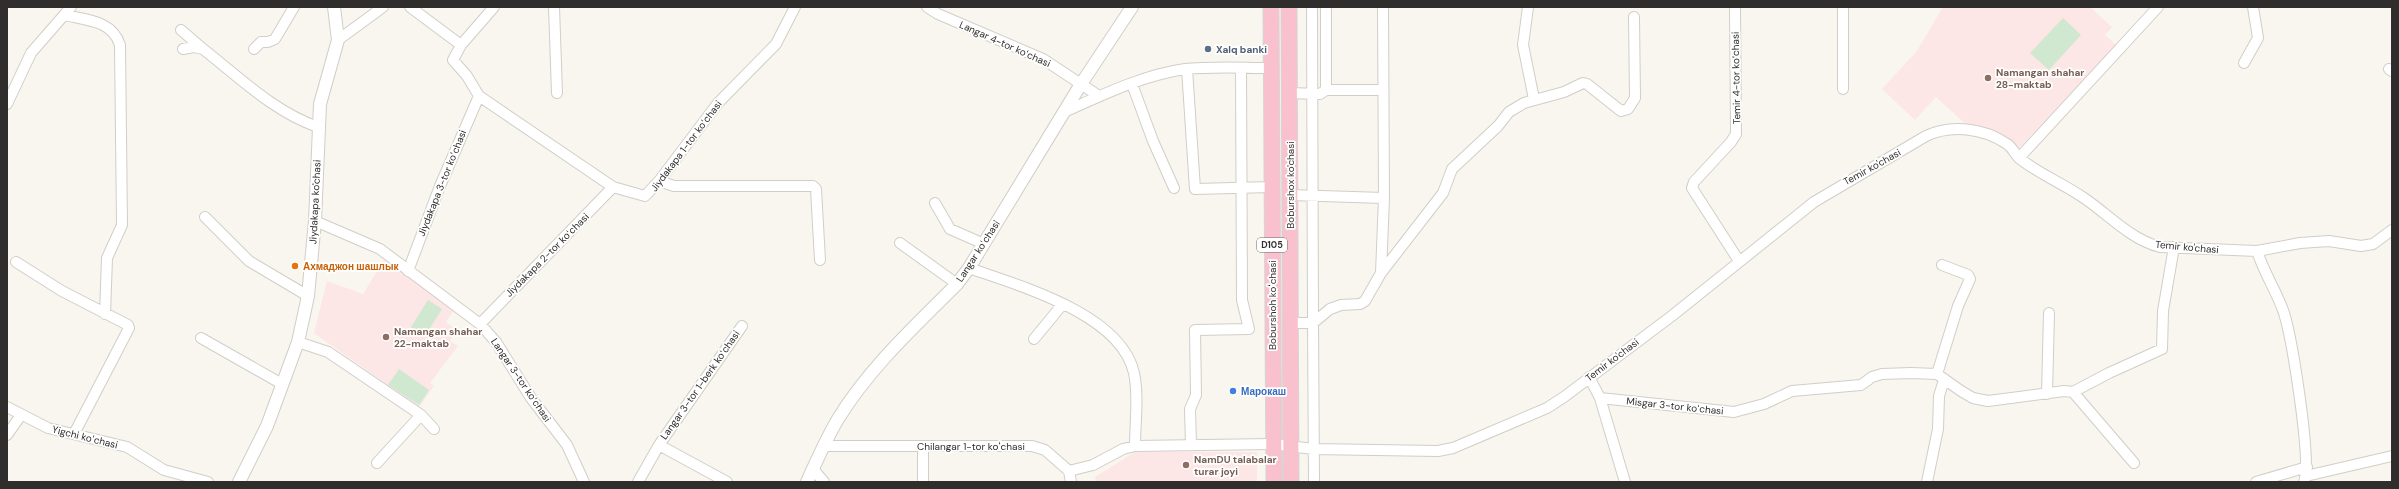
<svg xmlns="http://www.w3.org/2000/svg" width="2399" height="489" font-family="'DM Sans',sans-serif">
<rect width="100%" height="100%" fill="#f9f6ef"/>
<path fill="#fce6e6" d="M1943,7H2090L2112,27L2105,35L2116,45L2018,149L1969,127L1936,97L1915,120L1882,89L1917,51Z
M384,260L455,308L446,322L457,330L450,341L458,346L430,383L434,386L419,407L314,333L327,281L363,294Z
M1135,452H1257V482H1096L1095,477Z"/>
<path fill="#cfe8cf" d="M2063,18L2081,35L2049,70L2030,53Z
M428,300L442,309L425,336L411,327Z
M399,369L429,390L419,405L388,385Z"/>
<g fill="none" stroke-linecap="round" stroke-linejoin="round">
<g stroke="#d1cec8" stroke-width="12">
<path id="minor" d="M410,7L461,45L494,7
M554,7L557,93
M927,7L938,14L1043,59L1099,96
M1528,7L1523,45L1534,99
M1735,7L1736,134L1731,142L1694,182L1692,188L1739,261
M64,15C86,20 112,20 120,45L122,225L107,258L105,314
M181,30L203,49
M338,40L383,7
M461,45L453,60L467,76L479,96L613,187L645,196L659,181L718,103L776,44L795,7
M183,49L194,47L203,49C239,77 274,112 318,127
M254,49L261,42H268L275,39L294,7
M2244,63L2258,38L2253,7
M1187,69L1195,189L1271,187
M2389,69L2392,71
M1132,84L1153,141L1174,188
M1843,89V7
M1326,90H1383
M1289,93L1320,94L1326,90V7
M7,104L31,53L71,7
M1064,112C1102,95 1143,75 1185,69C1213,66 1243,68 1271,68
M2019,158L2158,7
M659,181L674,186H813L816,189L820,260
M1290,195L1384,198
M935,203L950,229L984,244
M205,217L249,261L308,296
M315,221L380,249L480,324L496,342L531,398L567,445L584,482
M900,243L957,284
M2257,251L2300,243L2329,241L2361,246L2373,244L2392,230
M16,262L62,291L128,325L129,328L74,434
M969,268C1020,286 1121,314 1134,373C1139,396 1135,423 1135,446
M408,271L440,186L479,96
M1381,273L1384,198L1383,7
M1291,323H1313L1312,7
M480,324L613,187
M201,338L282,384
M1034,339L1062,305
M298,342L328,352L421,415L377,463
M1937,374L1958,306L1970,279L1968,275L1942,265
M1589,377L1600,398L1625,482
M2073,392L2109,373L2162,349L2163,311L2174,247
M2047,394L2049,313
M1600,398L1734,412L1764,404L1792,391L1861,385L1872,377L1882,374L1911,373L1937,374L1961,391L1973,398L1988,401L2064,391L2073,392L2134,463
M7,407L48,428L127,447L164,470L208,482
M421,415L434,429
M7,435L21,415
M659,445L742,326
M1191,445L1190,409L1196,395L1195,330L1249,329L1242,300L1241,68
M823,446H1032L1045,450L1069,471L1093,465L1123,449L1135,446L1273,444L1313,449L1438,451L1453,448L1547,408L1564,397L1673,315L1814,202L1926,136C1951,124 1984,128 2007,144C2012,147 2015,154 2019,158C2039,174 2064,184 2084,198C2109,215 2130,239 2160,247L2257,251C2264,273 2277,292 2284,313C2292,339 2312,461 2304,482
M813,469L824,482
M1069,471L1071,482
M2306,476L2392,456
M638,482L659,445L727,482
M923,482V446
M1314,482L1313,323L1330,309L1341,305L1360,304L1365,301L1381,273L1443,193L1452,169L1498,126L1509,112L1524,103L1564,92L1583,83L1587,84L1621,111L1628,109L1635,98L1634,17
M1927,482L1938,429L1939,396L1944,380
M2256,482L2307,467"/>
</g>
<g stroke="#d1cec8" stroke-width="14">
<path id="tertiary" d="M239,482L267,426L298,342L308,296L315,221L320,104L338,40L334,7
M807,482C817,460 826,439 838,419C869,368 915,326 957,284L969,268L1081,84L1132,7"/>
</g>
<g stroke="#d5d5d5" stroke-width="17">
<path id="primary" d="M1271,7L1274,482
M1289,7L1291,482"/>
</g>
<use href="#minor" stroke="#fff" stroke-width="10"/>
<use href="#tertiary" stroke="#fff" stroke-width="12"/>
<use href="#primary" stroke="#f9c1cd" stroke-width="15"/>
</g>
<circle fill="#5c6f8a" stroke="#fff" stroke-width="1.5" cx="1208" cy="49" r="4"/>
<g fill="#8d6e63" stroke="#fff" stroke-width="1.5">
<circle cx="1988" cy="78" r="4"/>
<circle cx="386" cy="337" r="4"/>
<circle cx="1186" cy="465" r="4"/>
</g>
<circle fill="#e8710a" stroke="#fff" stroke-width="1.5" cx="295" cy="266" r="4"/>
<circle fill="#3f7fe0" stroke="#fff" stroke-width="1.5" cx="1233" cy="391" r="4"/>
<g text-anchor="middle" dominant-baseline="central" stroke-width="3.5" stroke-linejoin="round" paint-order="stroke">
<rect fill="#fff" stroke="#6d6d6b" stroke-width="1" x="1257" y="238" width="30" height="14" rx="3"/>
<g font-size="9" font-weight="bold" fill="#2f2e2c">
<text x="1272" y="245">D105</text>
</g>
<g font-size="10" fill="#2f2e2c" stroke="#fff">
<text transform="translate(1005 44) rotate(24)">Langar 4-tor koʻchasi</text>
<text transform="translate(1736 78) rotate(-91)">Temir 4-tor koʻchasi</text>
<text transform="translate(686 146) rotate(-53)">Jiydakapa 1-tor koʻchasi</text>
<text transform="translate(1872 167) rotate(-29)">Temir ko'chasi</text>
<text transform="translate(442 183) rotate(-68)">Jiydakapa 3-tor koʻchasi</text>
<text transform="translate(1290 185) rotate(-90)">Boburshox ko'chasi</text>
<text transform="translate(315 202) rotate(-87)">Jiydakapa ko'chasi</text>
<text transform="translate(2187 247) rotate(5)">Temir ko'chasi</text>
<text transform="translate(978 251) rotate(-57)">Langar koʻchasi</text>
<text transform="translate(547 255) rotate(-45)">Jiydakapa 2-tor koʻchasi</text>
<text transform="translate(1272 305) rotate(-90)">Boburshoh koʻchasi</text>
<text transform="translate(1612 360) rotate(-37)">Temir ko'chasi</text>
<text transform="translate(521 380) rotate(56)">Langar 3-tor koʻchasi</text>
<text transform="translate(700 385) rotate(-55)">Langar 3-tor 1-berk koʻchasi</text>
<text transform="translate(1675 406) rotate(6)">Misgar 3-tor koʻchasi</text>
<text transform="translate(85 437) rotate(14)">Yigchi koʻchasi</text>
<text x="971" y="446">Chilangar 1-tor koʻchasi</text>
</g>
<g font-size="10" font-weight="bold" fill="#4e5e75" stroke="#fff" text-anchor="start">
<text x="1216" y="49">Xalq banki</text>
</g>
<g font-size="10" font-weight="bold" fill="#785e54" stroke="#fff" text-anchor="start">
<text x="1996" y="72">Namangan shahar<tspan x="1996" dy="12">28-maktab</tspan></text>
<text x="394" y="331">Namangan shahar<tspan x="394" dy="12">22-maktab</tspan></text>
<text x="1194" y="459">NamDU talabalar<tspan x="1194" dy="12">turar joyi</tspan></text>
</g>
<g font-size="10" font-weight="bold" fill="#c56008" stroke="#fff" text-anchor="start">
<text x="303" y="266">Ахмаджон шашлык</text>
</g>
<g font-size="10" font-weight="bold" fill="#366cbe" stroke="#fff" text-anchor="start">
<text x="1241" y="391">Марокаш</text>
</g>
</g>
<rect width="2399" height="489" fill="none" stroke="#2f2e2c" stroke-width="16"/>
</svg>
